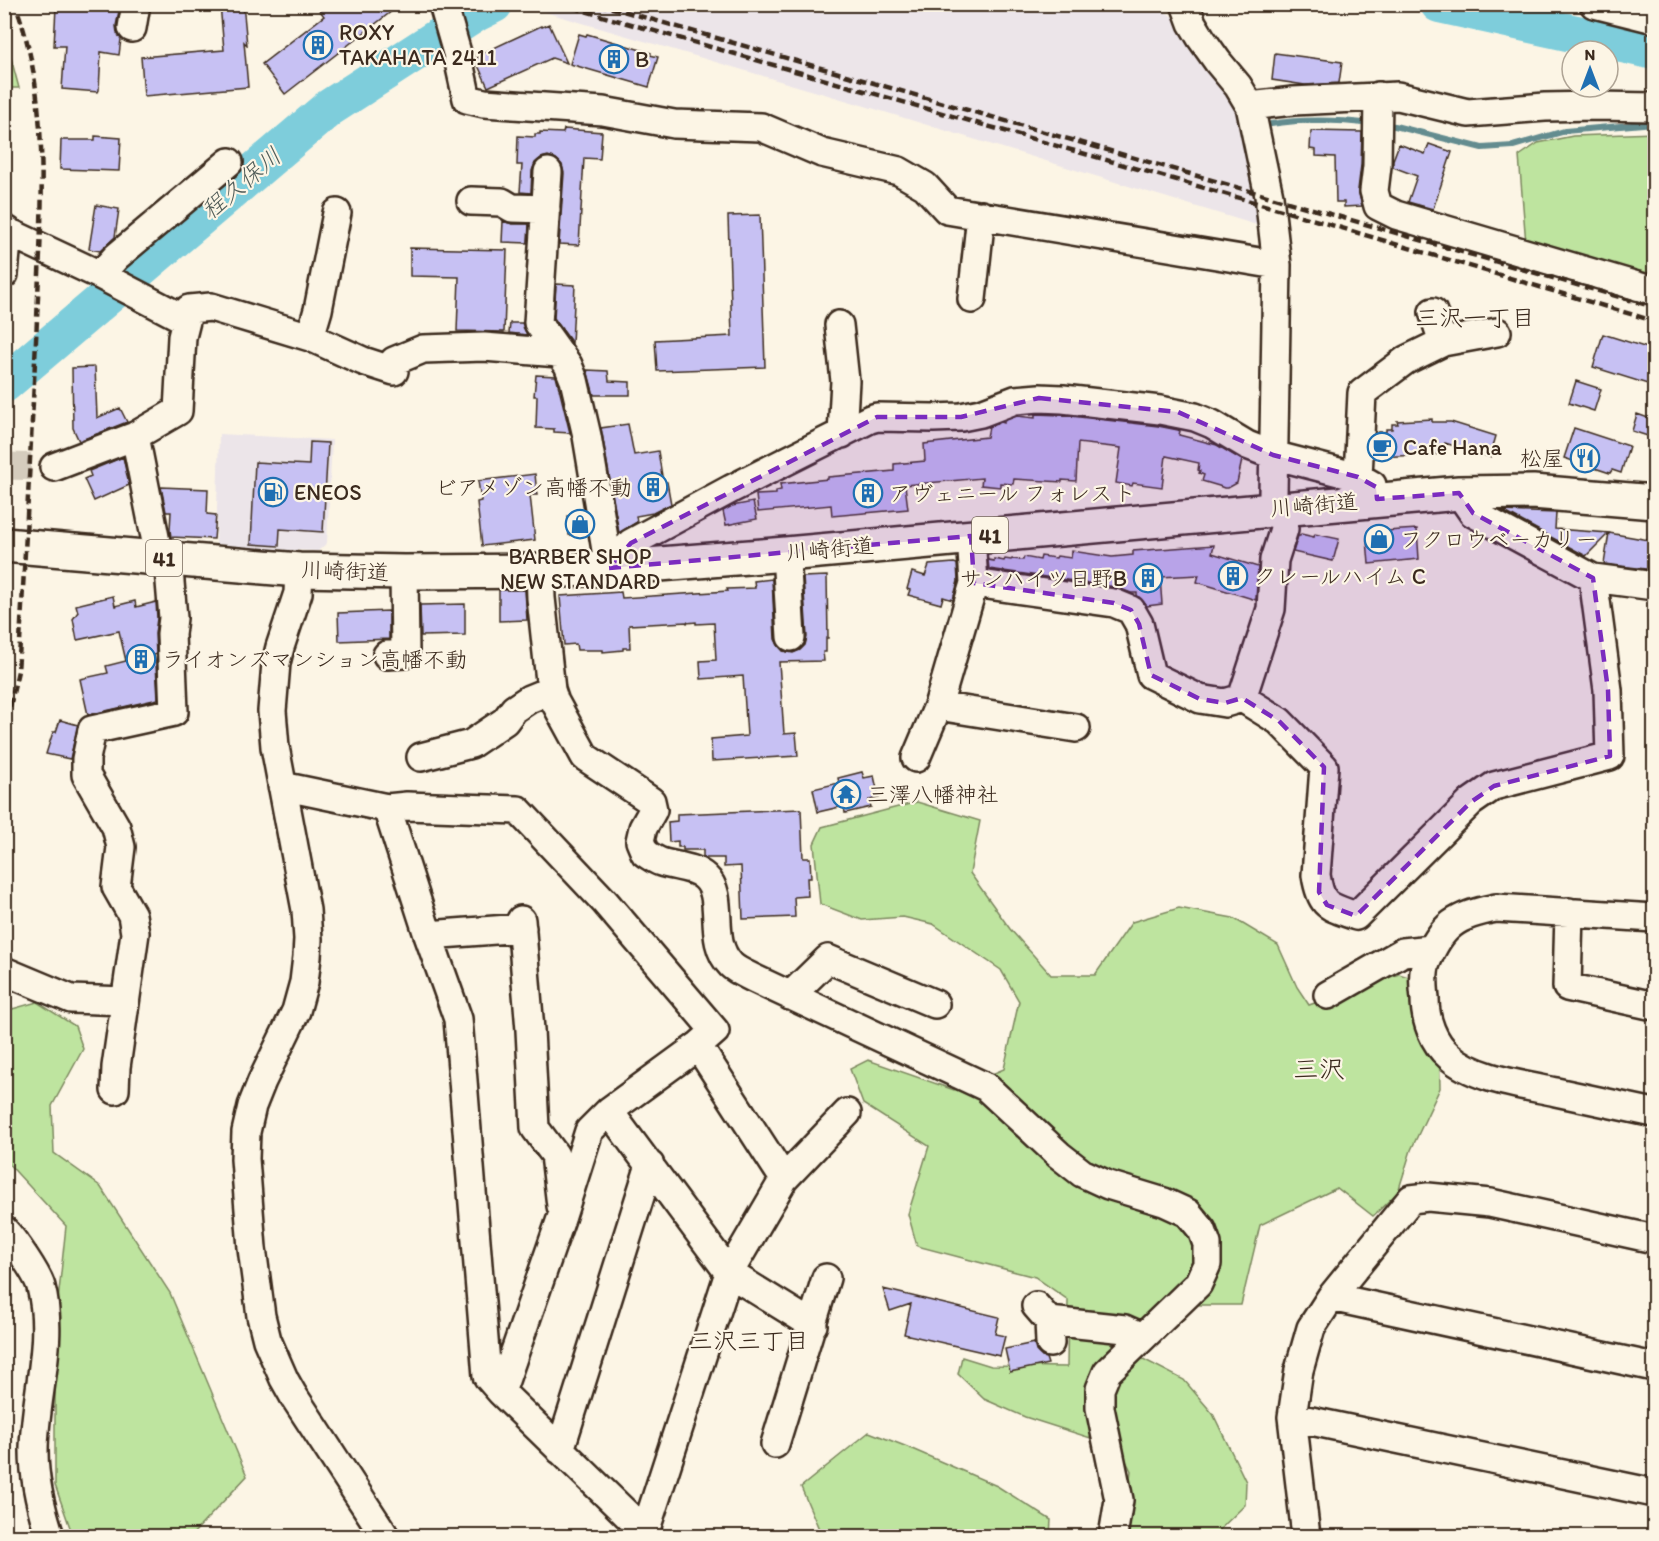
<svg xmlns="http://www.w3.org/2000/svg" width="1659" height="1541" font-family="Itim,'Klee One',sans-serif">
<rect width="100%" height="100%" fill="#fcf5e5"/>
<filter id="ink" filterUnits="userSpaceOnUse"><feTurbulence type="fractalNoise" baseFrequency=".0167" numOctaves="2"/><feDisplacementMap in="SourceGraphic" scale="12" xChannelSelector="R" yChannelSelector="G"/><feConvolveMatrix kernelMatrix="1 2 1 2 8 2 1 2 1" color-interpolation-filters="sRGB"/></filter>
<g filter="url(#ink)">
<path fill="#ece5e9" d="M521,5H1156L1174,18L1188,41L1239,111L1251,186L1260,226L855,103Z
M219,434L332,440L327,543L318,551L266,549L216,544Z"/>
<path fill="#bee49f" stroke="#7c875e" stroke-width="1.5" d="M4,32L19,88H5Z
M1654,133V248L1648,273L1526,244L1519,156L1538,143L1573,136Z
M917,802L980,821L970,873L1010,929L1051,975H1095L1132,922L1179,908L1233,918L1278,945L1297,987L1309,1005L1399,974L1438,986L1440,1088L1411,1150L1398,1192L1373,1216L1337,1188L1260,1225L1241,1305H1201L1161,1301L1116,1345L1184,1380L1213,1414L1246,1482L1245,1505L1213,1536H1123L1131,1471L1119,1447L1025,1417L984,1399L958,1374L962,1357L991,1366L1067,1367L1068,1300L1035,1277L917,1246L908,1214L929,1146L863,1104L850,1069L868,1060L954,1090L1004,1069L1019,1001L1001,970L933,924L903,917L862,920L820,904L814,844L822,827Z
M37,1002L75,1026L83,1049L52,1106L54,1153L100,1186L170,1293L247,1476L191,1536H73L55,1485V1329L66,1226L5,1160V1011Z
M869,1432L905,1446L997,1486L1051,1520L1050,1536H822L801,1487Z"/>
<g fill="none" stroke-linecap="round" stroke-linejoin="round">
<path stroke="#638c8f" stroke-width="6" d="M1271,124C1304,119 1339,120 1372,124
M1385,125L1395,126L1482,148L1513,146L1565,131L1654,123
M1654,275V272"/>
<path stroke="#7ecddb" stroke-width="38" d="M1439,4L1654,51
M4,384L329,108L476,13L494,4"/>
</g>
<path fill="#c7c1f3" stroke="#3b2a1e" stroke-width="1.5" d="M220,4H243L247,45L244,42L248,87L144,96L141,57L224,50Z
M315,4H401L285,94L262,64L324,16Z
M56,7L119,11L116,26L117,33L121,39L119,55L101,52L99,90L98,92L62,89L65,46H54Z
M549,24L567,63L552,58L488,87L475,59L482,56L481,54L541,26L542,27Z
M579,34L586,36L587,34L651,53L650,55L658,57L649,87L570,64Z
M1275,53L1342,62L1339,83L1305,85L1272,80Z
M564,129L602,132L600,159L584,158L579,245L559,244L564,173L562,165L556,159L548,156L541,158L535,163L532,171L531,193L520,192L522,165H517L518,136L535,137V134H540V132L563,133Z
M1311,131L1362,132L1361,165L1358,190L1362,206L1344,207V202H1336L1335,157L1316,156V150L1310,149Z
M95,136L121,138L119,171L60,169L61,140H95Z
M1399,144L1425,154L1429,144L1452,152L1433,209L1408,202L1417,176L1393,167V160Z
M96,205L119,209L115,237L100,251L89,249Z
M760,215L765,367L657,371L655,340L732,336L728,216Z
M503,221L512,224H529L528,243L502,242Z
M410,248L507,250L504,332L457,331L459,277L410,276Z
M556,284L575,285L572,343L554,318Z
M510,323H522L527,335L509,333Z
M1603,334L1654,350V386L1593,367Z
M95,367L97,418L120,408L127,422L79,441L73,428L72,368Z
M587,370L608,371L609,381L630,382V395H594Z
M536,375L556,376L570,433L554,432V429L536,428L537,396H534Z
M1576,381L1601,389L1594,411L1569,403Z
M1035,414L1062,415L1158,426L1178,430L1180,431L1179,435L1217,445L1242,460L1237,483L1228,488H1224L1219,486L1202,481L1204,475L1199,473L1200,471L1198,470L1199,463L1166,456L1162,487L1133,483L1132,486L1116,483L1121,448L1078,443L1076,481L1062,480V482L1014,479L1013,484L1000,483V487L981,485L982,478L905,485L908,509L832,516L831,505L758,512L756,495L776,494V491L781,490L780,484L828,479V477L894,471V464L925,461L924,444L987,437L989,427L1001,422L1004,423V421L1017,416L1035,418Z
M1637,414L1654,420V426L1651,437L1632,431Z
M1432,419V422H1451L1496,436L1490,457L1445,443V454L1375,457L1376,436H1378V432H1386V429H1392V424H1398L1397,421Z
M628,424L634,455L658,451L663,482H667L671,504L653,513L636,516L637,522L619,533L601,428Z
M1574,428L1629,446L1621,473L1612,470L1610,473L1564,458Z
M310,442L328,443L323,532L280,529L279,546L251,544L255,462L309,465Z
M123,457L129,485L94,501L84,479L91,476L89,471Z
M535,474L537,495H530L535,540L482,546L477,502L481,501L478,481Z
M161,487L208,489L207,514L216,515L214,539L171,537L170,530L171,512H166Z
M753,502L757,519L726,525L723,511L732,506Z
M1503,511L1556,513L1555,529L1609,533L1586,556Z
M584,515L587,535H569L568,516Z
M1417,529L1419,559L1369,564L1367,540L1372,542L1371,532Z
M1609,533L1654,541V570L1604,564Z
M1301,534L1314,537L1315,534L1339,539L1333,561L1293,552L1298,536H1300Z
M1214,545L1212,553L1258,567L1256,600L1197,582L1199,575L1160,577L1162,604L1147,606L1137,595V593H1131L1116,587L989,569L988,560L994,561V559L1004,561L1005,559L1011,560L1012,559L1023,560L1024,557L1040,560L1041,556L1056,558L1057,556L1071,558L1072,551L1112,557L1133,555V551Z
M954,563L957,564L958,581L953,600L943,597L941,604L908,595L910,590L907,589L912,572L925,576L929,565Z
M827,576L828,638H826V652H823L824,661L779,662L784,734L796,733L798,756L712,761L711,739L747,736L743,676L701,679L700,661L716,660L714,623L696,624V622L687,623V622L629,625L630,648H623V650L603,652V650H577L576,644L564,645L560,596L621,592L622,598L728,591L727,589L755,588L754,581L772,579L775,639L778,645L783,651L793,653L800,650L805,645L807,637L803,577Z
M499,590H525L527,620L499,621Z
M113,596L115,606L135,601L136,607L156,602L157,618L155,634L156,654L154,655L156,665L158,699L88,715L80,679L108,673L106,666L126,661L119,631L77,640L73,619L78,612L76,605Z
M465,604V635L421,636L420,605Z
M389,611V639L339,641L338,613Z
M60,720L78,725L70,759L46,754L53,732H56Z
M862,772L864,778L874,776L879,798L869,800L871,807L845,813L844,806L818,812L813,789L839,783L838,778Z
M801,809L803,858H810L811,878H807L808,896L794,897L795,917L743,919L741,866L724,867V858H705L703,857V850H683V847H678V841L669,842L668,822L677,821V814Z
M883,1289L999,1317L995,1334L1005,1336L1000,1356L904,1334L911,1304L890,1311Z
M1034,1343L1036,1351L1042,1357L1046,1358L1048,1364L1010,1372L1005,1349Z"/>
<g fill="none" stroke-linecap="round" stroke-linejoin="round">
<path stroke="#d5ccbd" stroke-width="27" stroke-dasharray="27 14" stroke-linecap="butt" d="M4,466L54,467"/>
<g stroke="#3b2a1e" stroke-width="32">
<path id="minor" d="M443,4L457,53L467,99L484,103L603,111L674,124L761,127L822,153L899,171L925,186L947,210L1277,265
M1185,4L1192,23L1201,38L1218,62L1238,86L1250,106L1269,196L1277,265L1273,494L1274,509L1283,520L1284,529L1274,560L1271,609L1242,698L1279,721L1324,767L1316,875C1321,907 1328,906 1356,916L1471,802L1494,786L1610,756L1608,690L1593,578
M1594,4L1654,19
M132,28L136,4
M1378,96L1377,166L1374,191L1378,206L1396,215L1654,291
M1250,106L1293,101L1398,96L1468,113L1545,107L1595,106L1654,107
M548,172L538,323L568,365L574,380L587,436L609,568
M471,201L502,202L512,208L546,209
M4,230L100,275L186,320
M4,274L8,231
M100,275L116,257L229,162
M972,299L981,215
M1433,312L1443,342
M839,325L845,381L842,434
M310,337L318,310L337,213
M394,361L423,349L484,347L559,353
M54,467L135,436L178,411L182,337L189,309L211,307L310,337L363,361L394,371
M1372,485L1358,477L1362,393L1406,360L1443,342L1497,332
M1459,493L1473,513L1593,578L1654,586
M971,536L974,583L1114,603L1131,610L1139,624L1151,675L1200,699L1225,703L1242,698
M786,554L791,637
M609,568L631,543L731,489L870,419L877,417L933,418L961,417L981,413L1015,400L1039,398L1063,399L1160,410L1195,417L1212,424L1247,445L1273,455L1358,477
M299,570L298,593L280,647L276,663L272,711L275,747L306,910L308,939L307,957L304,982L296,1011L262,1081L252,1106L246,1132L245,1159L252,1248L261,1316L267,1340L284,1379L293,1395L385,1536
M540,571L541,598L551,690L555,702L585,757L651,801L653,810L643,828L640,841L645,853C650,856 655,860 661,862C676,867 693,866 705,877C727,897 706,940 731,965C737,971 748,975 755,979L986,1087L1059,1155L1082,1173L1108,1185L1164,1202L1188,1213L1202,1230L1207,1244V1264L1198,1284L1107,1372L1100,1389V1408L1119,1500L1113,1536
M387,655L405,654L404,572
M938,706L1076,728
M421,757L471,744L505,721L514,709L529,699L551,690
M916,758L938,706L974,583
M282,786L387,808L428,935L458,1019L487,1376L501,1392
M387,808L407,806L518,810L605,902L715,1031L698,1046L609,1111L589,1131L562,1216L501,1392L649,1536
M1569,912L1567,987L1654,1006
M1654,918L1496,908C1457,915 1441,925 1426,963C1422,974 1424,988 1425,999C1425,1020 1433,1042 1449,1056C1474,1079 1524,1085 1556,1092C1589,1099 1622,1106 1654,1113
M521,920L530,1030L535,1128L555,1155L561,1206
M428,935L522,928
M4,971L71,999L125,1001
M1328,995L1403,952L1432,949
M790,996L828,959L935,1004
M698,1046L784,1179
M115,1090L116,1067L135,933L132,915L116,887L121,847L116,827L86,775V759L92,730L174,712L171,634L173,618L169,570L156,542L135,436
M609,1111L729,1273L813,1325
M4,1230C14,1240 38,1275 41,1287C55,1341 34,1398 34,1451C34,1481 41,1509 50,1536
M1331,1297L1654,1367
M1036,1306L1049,1321L1050,1343
M1049,1321L1125,1329L1143,1337
M1292,1417L1654,1493
M775,1444L826,1278
M560,1450L650,1165
M645,1532L729,1273L784,1179L847,1113
M1306,1536L1292,1417L1299,1370L1311,1328L1331,1297L1411,1199L1428,1197L1490,1203L1654,1239"/>
</g>
<g stroke="#3b2a1e" stroke-width="38">
<path id="major" d="M4,545L299,570L404,572L540,571L609,568L786,554L1459,493L1533,492L1654,502"/>
</g>
<use href="#minor" stroke="#fcf5e5" stroke-width="27"/>
<use href="#major" stroke="#fcf5e5" stroke-width="33"/>
<path stroke="#3b2a1e" stroke-width="4.5" stroke-dasharray="9 4.5" stroke-linecap="butt" d="M560,4L1271,207L1654,321
M598,4L1654,307
M4,733L18,671L20,642C26,534 32,427 37,319C41,219 52,100 15,4"/>
</g>
</g>
<path fill="#7b2cbf" fill-opacity="0.2" stroke="#7b2cbf" stroke-width="4.5" stroke-dasharray="12 8" stroke-linejoin="round" d="M1039,398L1178,412L1273,455L1358,477L1376,487L1377,499L1459,493L1473,513L1593,578L1608,690L1610,756L1494,786L1471,802L1356,916L1327,905L1319,892L1324,767L1279,721L1242,698L1225,703L1200,699L1151,675L1139,624L1131,610L1114,603L974,583L971,536L609,568L631,543L877,417H961Z"/>
<defs>
<g id="building-ring" transform="scale(1.5)"><circle r="9.5" fill="#fcf5e5" stroke="#1f6fb2" stroke-width="1.5"/><path d="M-4-6H4V6H1V3H-1V6H-4ZM-2.5-4.3h1.7v1.8h-1.7ZM.8-4.3h1.7v1.8H.8ZM-2.5-1h1.7V.8h-1.7ZM.8-1h1.7V.8H.8Z" fill="#1f6fb2"/></g>
<g id="cafe-ring" transform="scale(1.5)"><circle r="9.5" fill="#fcf5e5" stroke="#1f6fb2" stroke-width="1.5"/><path d="M-5.5-4.5H6V0H3Q3 3.5 0 3.5H-2.5Q-5.5 3.5-5.5 0ZM3-3.2v2h1.7v-2ZM-6 4.5H4V6H-6Z" fill="#1f6fb2"/></g>
<g id="restaurant-ring" transform="scale(1.5)"><circle r="9.5" fill="#fcf5e5" stroke="#1f6fb2" stroke-width="1.5"/><path d="M-5-6h1v4h1v-4h1v4h1v-4h1v5L-1.5 .5V6h-2V.5L-5-1ZM5-6V6H3V1.5H1.5Q1.5-4 5-6Z" fill="#1f6fb2"/></g>
<g id="fuel-ring" transform="scale(1.5)"><circle r="9.5" fill="#fcf5e5" stroke="#1f6fb2" stroke-width="1.5"/><path d="M-5.5-6h7V0h2V4h1.3V-2.5L3-4.5l.8-.8L6-3V5H2.5V1h-1V6h-7ZM-4.2-4.7v3.2H.2V-4.7Z" fill="#1f6fb2"/></g>
<g id="shop-ring" transform="scale(1.5)"><circle r="9.5" fill="#fcf5e5" stroke="#1f6fb2" stroke-width="1.5"/><path d="M-5-2.5h2.3a2.7 3.5 0 0 1 5.4 0H5L5.5 6h-11ZM-1.5-2.5h3a1.5 2.3 0 0 0-3 0Z" fill="#1f6fb2"/></g>
<g id="temple-ring" transform="scale(1.5)"><circle r="9.5" fill="#fcf5e5" stroke="#1f6fb2" stroke-width="1.5"/><path d="M0-6L5-2H3V0L6.5 2.5H4V6H1.5V3h-3V6H-4V2.5H-6.5L-3 0V-2H-5Z" fill="#1f6fb2"/></g>
</defs>
<g fill-rule="evenodd">
<use href="#building-ring" x="318" y="45"/>
<use href="#building-ring" x="614" y="59"/>
<use href="#cafe-ring" x="1382" y="447"/>
<use href="#restaurant-ring" x="1585" y="458"/>
<use href="#building-ring" x="653" y="487"/>
<use href="#fuel-ring" x="273" y="492"/>
<use href="#building-ring" x="868" y="493"/>
<use href="#shop-ring" x="580" y="524"/>
<use href="#shop-ring" x="1379" y="539"/>
<use href="#building-ring" x="1233" y="576"/>
<use href="#building-ring" x="1148" y="578"/>
<use href="#building-ring" x="141" y="659"/>
<use href="#temple-ring" x="846" y="794"/>
</g>
<g text-anchor="middle" dominant-baseline="central" stroke-width="4.5" stroke-linejoin="round" paint-order="stroke">
<g fill="#fcf5e5" stroke="#75675a" stroke-width="1.5">
<rect x="972" y="517" width="36" height="36" rx="4.5"/>
<rect x="146" y="540" width="36" height="36" rx="4.5"/>
</g>
<g font-size="21" font-weight="bold" fill="#3b2a1e">
<text x="990" y="535">41</text>
<text x="164" y="558">41</text>
</g>
<g font-size="22" fill="#3b2a1e" stroke="#fcf5e5" text-anchor="start">
<text x="339" y="32">ROXY<tspan x="339" dy="25">TAKAHATA 2411</tspan></text>
<text x="635" y="59">B</text>
<text x="1403" y="447">Cafe Hana</text>
<text x="1564" y="458" text-anchor="end">松屋</text>
<text x="632" y="487" text-anchor="end">ビアメゾン高幡不動</text>
<text x="294" y="492">ENEOS</text>
<text x="889" y="493">アヴェニール フォレスト</text>
<text x="1400" y="539">フクロウベーカリー</text>
<text x="580" y="556" text-anchor="middle">BARBER SHOP<tspan x="580" dy="25">NEW STANDARD</tspan></text>
<text x="1254" y="576">クレールハイム C</text>
<text x="1127" y="578" text-anchor="end">サンハイツ日野B</text>
<text x="162" y="659">ライオンズマンション高幡不動</text>
<text x="867" y="794">三澤八幡神社</text>
</g>
<g font-size="22" fill="#3b2a1e" stroke="#fcf5e5">
<text transform="translate(1314 505) rotate(-5)">川崎街道</text>
<text transform="translate(830 549) rotate(-5)">川崎街道</text>
<text transform="translate(345 571) rotate(2)">川崎街道</text>
</g>
<g font-size="24" font-style="italic" fill="#4f5b57" stroke="#fcf5e5">
<text transform="translate(241 183) rotate(-40)">程久保川</text>
</g>
<g font-size="24" fill="#3b2a1e" stroke="#fcf5e5">
<text x="1475" y="317">三沢一丁目</text>
<text x="749" y="1340">三沢三丁目</text>
</g>
<g font-size="26" fill="#3b2a1e" stroke="#fcf5e5">
<text x="1319" y="1069">三沢</text>
</g>
</g>
<rect width="1659" height="1541" fill="none" stroke="#fcf5e5" stroke-width="24"/>
<rect x="12" y="12" width="1635" height="1517" fill="none" stroke="#3b2a1e" stroke-width="2" filter="url(#ink)"/>
<g transform="translate(1590 69)"><circle r="28" fill="#fcf5e5" stroke="#afa495" stroke-width="1.5"/>
<path d="M0-4.5L10 22L0 15L-10 22Z" fill="#1f6fb2"/>
<text y="-9" font-size="16" font-weight="bold" text-anchor="middle" fill="#3b2a1e">N</text>
</g>
</svg>
